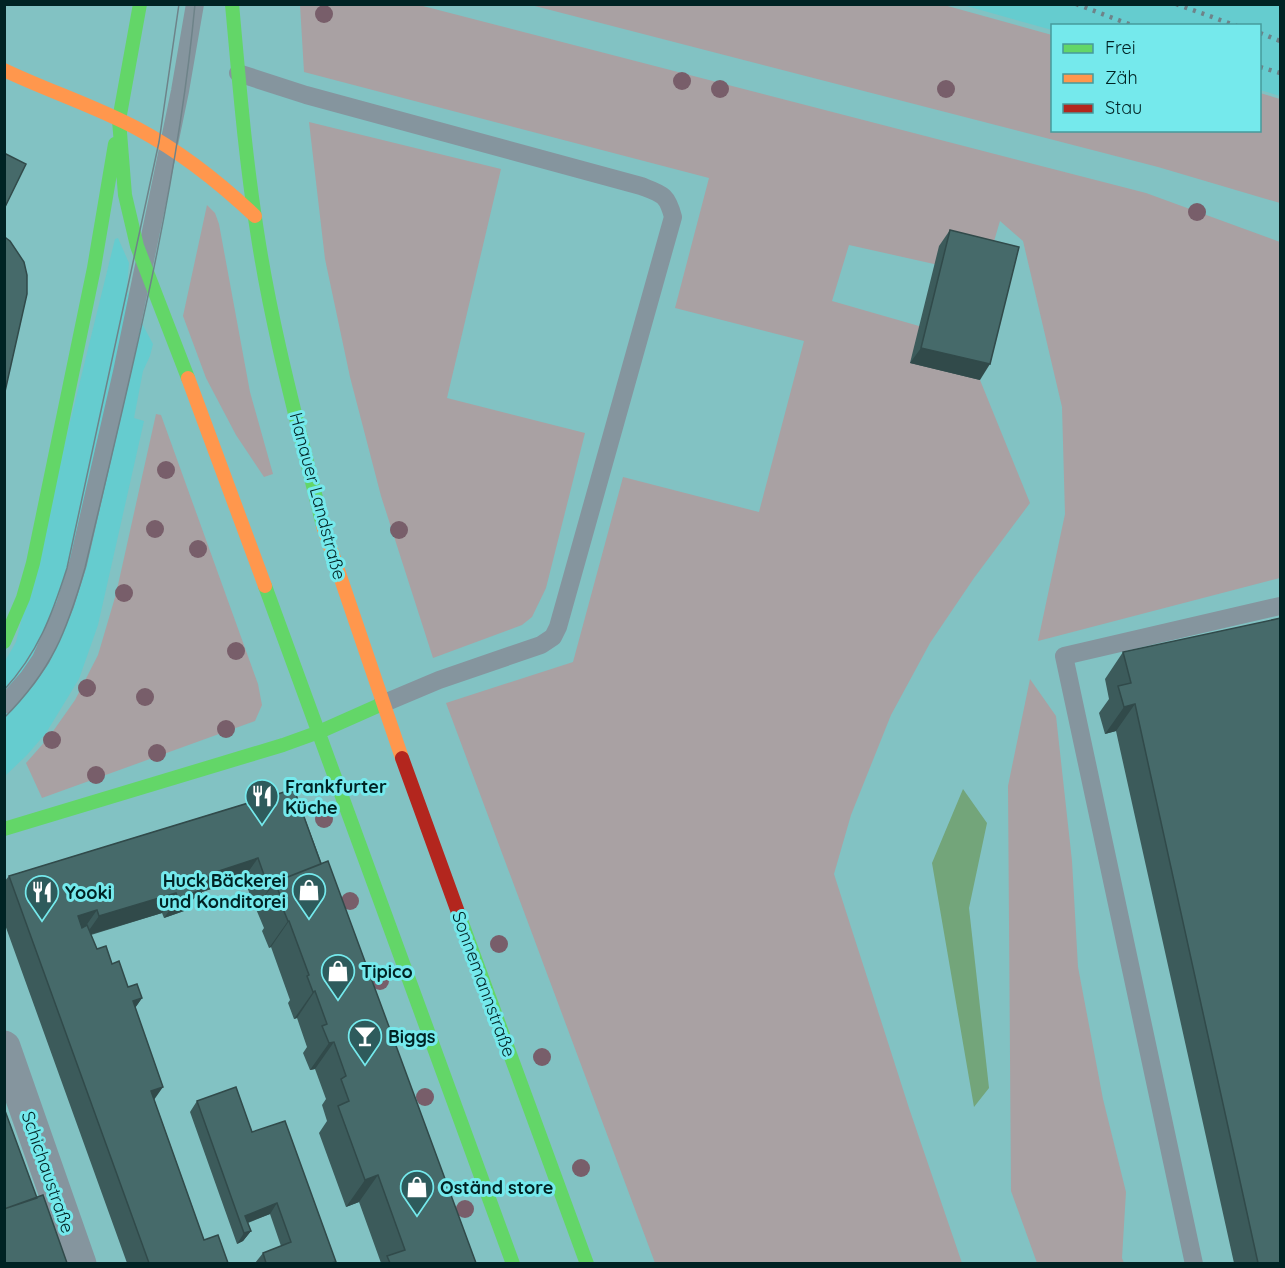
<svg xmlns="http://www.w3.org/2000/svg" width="1285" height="1268" font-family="Quicksand,sans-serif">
<rect width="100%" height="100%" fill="#82c2c3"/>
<path fill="#65cccf" d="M963,5H1280V96L1260,90V26H1052V30Z
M118,238L129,263L127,289L131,303L153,344L150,356L143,371L134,418L144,421L98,625L79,679L46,733L27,755L5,776L4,663L16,642L115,239Z"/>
<path fill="#a9a1a3" d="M300,5H419L1146,193L1280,242V578L1038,641L1065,514L1062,407L1023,241L1000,221L989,258L934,264L849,245L832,301L919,326L980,380L1030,503L974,578L930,643L891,715L851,815L834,874L909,1108L962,1263H655L446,703L573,662L623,477L759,512L804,341L675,308L709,178L304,72Z
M531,5H944L1052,35V130H1260V93L1280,99V203L1158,167Z
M309,122L501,169L447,398L585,433L546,588L532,617L522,625L433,658L381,496L350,377L325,259Z
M207,205L215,213L219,224L250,392L273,474L264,477L236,435L206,378L183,316Z
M156,414L161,415L258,684L262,705L255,721L42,798L26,763L49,737L75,700L98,655L116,594Z
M1030,679L1056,716L1072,861L1078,967L1103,1099L1126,1192L1122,1258L1124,1263H1037L1011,1191L1008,786Z"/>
<path fill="#73a57a" d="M963,789L987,823L969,908L989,1088L974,1107L932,863Z"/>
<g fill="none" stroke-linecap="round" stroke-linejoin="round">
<path stroke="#85959e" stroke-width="18" d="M238,73L306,95L641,186C662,194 667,194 673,217L558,627L553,637L541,645L439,680L382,704
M4,705L28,678L41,659L65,605L78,564L122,372L180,91L195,4
M1194,1264L1064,656L1280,606"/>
<path stroke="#85959e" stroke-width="33" d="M4,1047L80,1264"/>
<path stroke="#63d668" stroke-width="14" d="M140,4L119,120L125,195L137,246L188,378
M232,4C239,80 245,156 257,231C272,331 299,428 323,526
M265,586L513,1264
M4,642L23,598L33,563L94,268L115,144
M4,829L283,745L319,732L382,704
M459,915L587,1264"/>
<path stroke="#ff974d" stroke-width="14" d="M4,70C48,91 95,106 138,129C181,152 219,182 255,216
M188,378L265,586
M323,526L402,758"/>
<path stroke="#b3261e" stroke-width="14" d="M402,758L459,915"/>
<path stroke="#6e8389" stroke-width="1.5" d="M4,690C38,653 52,615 67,568L159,142L179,4
M4,718C52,670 67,631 85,568C129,381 177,196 195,4"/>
<path stroke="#6e8389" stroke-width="4.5" stroke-dasharray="3 6" stroke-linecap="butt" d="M1076,4L1134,26
M1176,4L1237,26
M1260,33L1280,41
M1260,67L1280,73"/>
</g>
<g fill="#785e6a">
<circle cx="324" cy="14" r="9"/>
<circle cx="682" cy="81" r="9"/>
<circle cx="720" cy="89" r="9"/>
<circle cx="946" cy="89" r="9"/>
<circle cx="1197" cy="212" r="9"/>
<circle cx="166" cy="470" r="9"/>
<circle cx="155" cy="529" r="9"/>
<circle cx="399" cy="530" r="9"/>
<circle cx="198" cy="549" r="9"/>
<circle cx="124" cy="593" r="9"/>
<circle cx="236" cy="651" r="9"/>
<circle cx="87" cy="688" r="9"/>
<circle cx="145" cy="697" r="9"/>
<circle cx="226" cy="729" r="9"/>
<circle cx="52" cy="740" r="9"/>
<circle cx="157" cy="753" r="9"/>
<circle cx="96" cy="775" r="9"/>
<circle cx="324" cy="819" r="9"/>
<circle cx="350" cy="901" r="9"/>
<circle cx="499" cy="944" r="9"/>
<circle cx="380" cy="981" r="9"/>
<circle cx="542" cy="1057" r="9"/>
<circle cx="425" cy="1097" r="9"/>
<circle cx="581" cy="1168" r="9"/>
<circle cx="465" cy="1209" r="9"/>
</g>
<path fill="#3c5b5b" d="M950,230L980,380L910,363L939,246Z
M1123,652L1281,1263H1234L1116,731L1105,734L1099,713L1109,699L1105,679Z
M294,789L322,864L476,1263H381L359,1202L346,1207L319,1133L327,1121L322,1105L326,1099L315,1069L310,1070L303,1053L307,1047L297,1018L294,1019L288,1003L290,1000L271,947L269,948L262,931L264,928L256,909H255L244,878L202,892L200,895L195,897L184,911L164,918L162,913L91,935L97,949L112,964L128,987L142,998L135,1008L154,1099L204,1240L228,1263H127L4,922V882L9,876Z
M197,1101L252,1132L336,1262L335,1263H255L263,1253L281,1246L270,1214L248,1223L251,1231L243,1241L237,1244L190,1112Z"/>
<path fill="#314a4a" d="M921,348L990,364L980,380L910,363Z
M1135,704L1116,731L1105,734L1124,707Z
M258,858L244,878L202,892L200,895L195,897L184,911L164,918L178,898L194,881L213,873Z
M269,889H270L255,909Z
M176,893L162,913L85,936L99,916Z
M97,910L83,930L78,916Z
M288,921H289L271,947L269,948Z
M315,991L297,1018L294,1019L313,992Z
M142,998L128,1018L133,1001Z
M334,1042L315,1069L310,1070L329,1043Z
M163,1087L149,1107L151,1091Z
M378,1175L359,1202L346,1207L365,1180Z
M277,1203L270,1214L241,1225L245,1216Z
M251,1231L243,1241L237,1244L244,1233Z"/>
<path fill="#466a6a" stroke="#314a4a" stroke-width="1.5" d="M4,153L26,164L4,209Z
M950,230L1019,247L990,364L921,348Z
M6,238L10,241L24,262L27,275V294L4,396V239Z
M1281,618V1263H1258L1135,704L1124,707L1118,686L1131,683L1123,652Z
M294,789L321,864L275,882L269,889L258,858L213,873L214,875L194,881L198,891L178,898L176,893L99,916L97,910L78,916L82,928L87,925L97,949L106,946L112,964L119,961L128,987L137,984L142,998L133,1001L163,1087L151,1091L204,1240L218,1235L228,1263H149L9,876Z
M328,861L476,1263H390L387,1256L405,1250L378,1175L365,1180L338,1106L349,1101L341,1079L346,1076L334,1042L329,1043L322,1026L327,1024L315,991L313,992L307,976L309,975L289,921H288L281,904L283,903L275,882Z
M236,1087L252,1132L285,1121L336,1262L331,1263H266L263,1253L291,1242L277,1203L245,1216L251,1231L244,1233L197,1101Z
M4,1108L37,1198L4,1209Z
M43,1195L67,1263H4V1209Z"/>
<defs>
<g id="restaurant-pin" transform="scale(1.725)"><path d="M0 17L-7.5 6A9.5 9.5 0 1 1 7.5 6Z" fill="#2e5b5c" stroke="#75e9ec"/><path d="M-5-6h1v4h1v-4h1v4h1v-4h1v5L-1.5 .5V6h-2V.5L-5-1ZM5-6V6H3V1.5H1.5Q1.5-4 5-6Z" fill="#fff"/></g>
<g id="shop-pin" transform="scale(1.725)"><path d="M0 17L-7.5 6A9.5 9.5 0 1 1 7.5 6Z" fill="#2e5b5c" stroke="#75e9ec"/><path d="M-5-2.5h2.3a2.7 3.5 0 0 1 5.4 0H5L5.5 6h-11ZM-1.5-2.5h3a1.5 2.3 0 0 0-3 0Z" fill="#fff"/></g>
<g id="bar-pin" transform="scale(1.725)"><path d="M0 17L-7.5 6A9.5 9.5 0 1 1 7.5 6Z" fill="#2e5b5c" stroke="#75e9ec"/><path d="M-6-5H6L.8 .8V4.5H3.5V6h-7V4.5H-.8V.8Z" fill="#fff"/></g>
</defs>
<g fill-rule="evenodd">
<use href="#restaurant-pin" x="262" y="796"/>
<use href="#shop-pin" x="309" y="890"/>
<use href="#restaurant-pin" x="42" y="892"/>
<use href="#shop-pin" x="338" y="971"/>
<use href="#bar-pin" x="365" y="1036"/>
<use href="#shop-pin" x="417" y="1187"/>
</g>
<g text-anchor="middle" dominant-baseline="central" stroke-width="6" stroke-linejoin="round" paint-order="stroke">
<g font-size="18" fill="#002324" stroke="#75e9ec">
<text transform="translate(318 496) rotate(75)">Hanauer Landstraße</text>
<text transform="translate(484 984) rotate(70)">Sonnemannstraße</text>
<text transform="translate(48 1172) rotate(71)">Schichaustraße</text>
</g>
<g font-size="18" font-weight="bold" fill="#002324" stroke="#75e9ec" text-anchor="start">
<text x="285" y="786">Frankfurter<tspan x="285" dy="21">Küche</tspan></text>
<text x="286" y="880" text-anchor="end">Huck Bäckerei<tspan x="286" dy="21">und Konditorei</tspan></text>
<text x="65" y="892">Yooki</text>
<text x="361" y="971">Tipico</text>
<text x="388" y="1036">Biggs</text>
<text x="440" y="1187">Oständ store</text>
</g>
</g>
<rect width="1285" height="1268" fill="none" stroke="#002324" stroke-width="12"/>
<rect x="1051" y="24" width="210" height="108" fill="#75e9ec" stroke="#469a9c" stroke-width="1.5"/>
<rect x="1063" y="44" width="30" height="9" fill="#63d668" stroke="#469a9c" stroke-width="1.5"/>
<text x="1105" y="54" font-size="18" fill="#002324">Frei</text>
<rect x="1063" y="74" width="30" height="9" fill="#ff974d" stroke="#469a9c" stroke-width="1.5"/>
<text x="1105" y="84" font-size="18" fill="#002324">Zäh</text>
<rect x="1063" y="104" width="30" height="9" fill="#b3261e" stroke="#469a9c" stroke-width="1.5"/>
<text x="1105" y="114" font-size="18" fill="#002324">Stau</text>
</svg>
